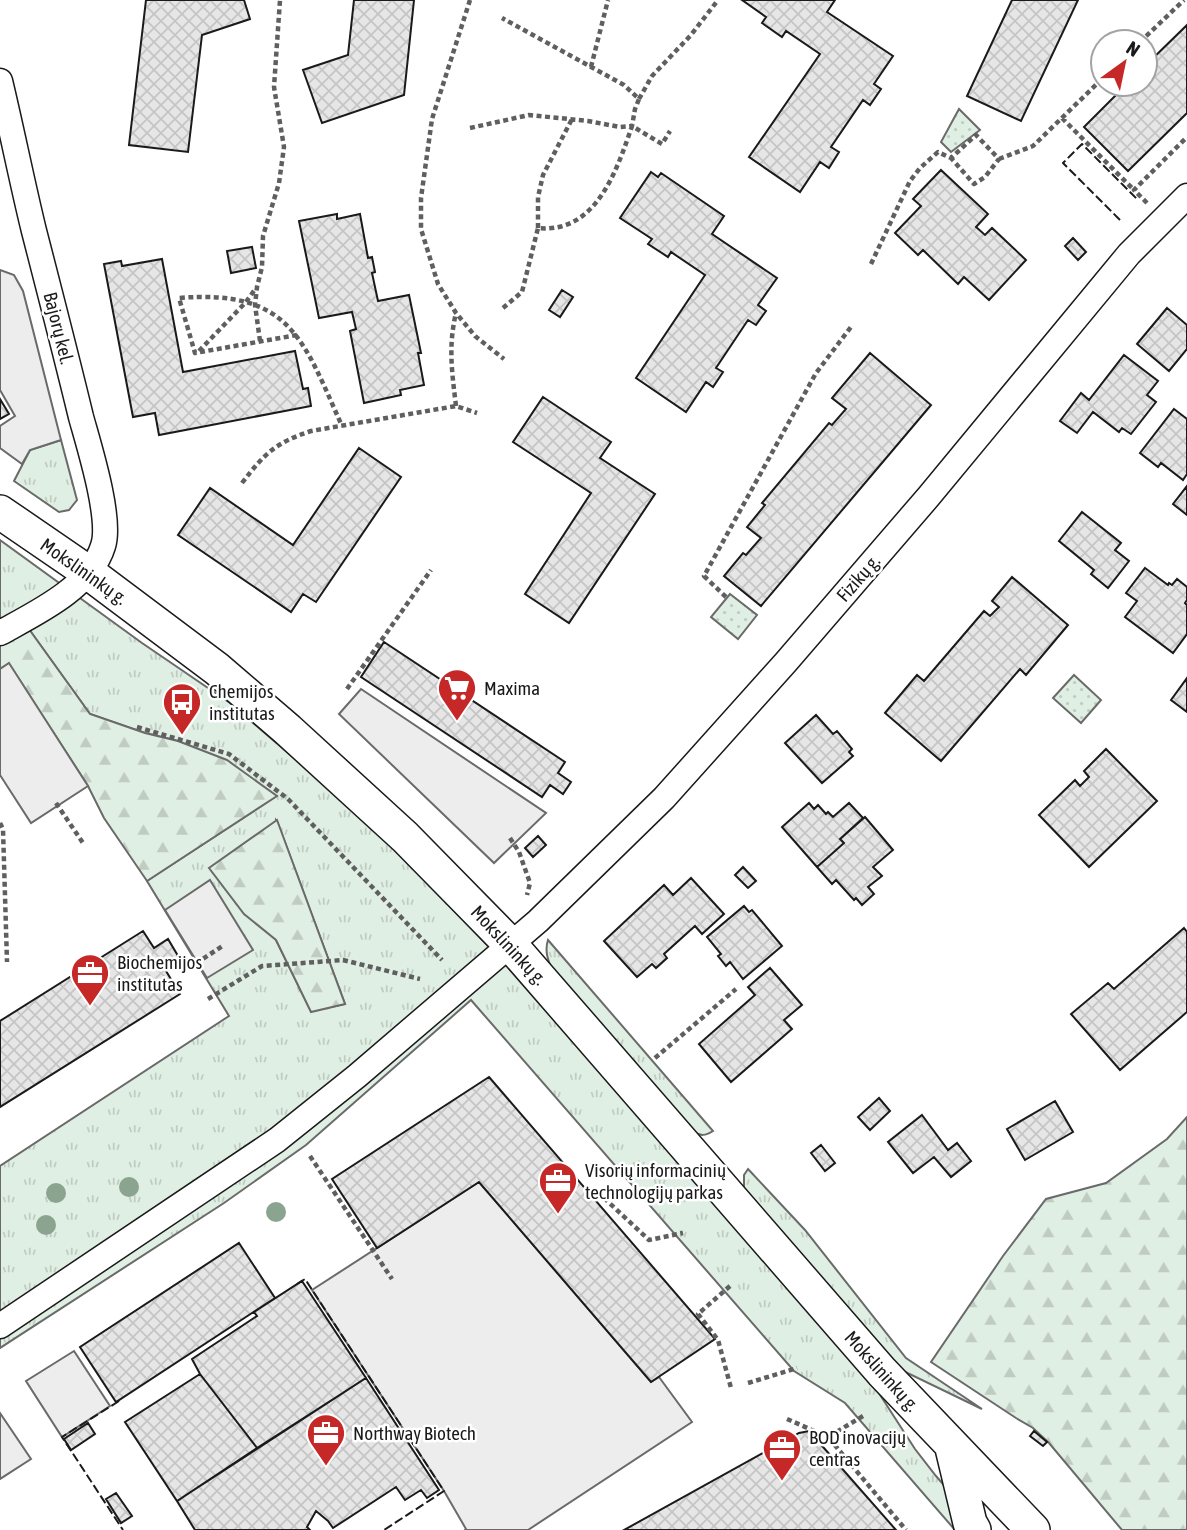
<svg xmlns="http://www.w3.org/2000/svg" width="1187" height="1530" font-family="'Asap Condensed',sans-serif">
<defs>
<pattern id="grass-tufts" width="24" height="20" patternUnits="userSpaceOnUse" patternTransform="scale(1.75)"><rect width="24" height="20" fill="#e0efe3"/><path d="M3 7l-1-3M5 7V3M7 7l1-3M15 17l-1-3M17 17v-4M19 17l1-3" fill="none" stroke="#c0ccc2"/></pattern>
<pattern id="forest-firs" width="22" height="20" patternUnits="userSpaceOnUse" patternTransform="scale(1.75)"><rect width="22" height="20" fill="#e0efe3"/><path d="M5 1l3.5 6h-7zM16 11l3.5 6h-7z" fill="#c0ccc2"/></pattern>
<pattern id="park-dots" width="8" height="8" patternUnits="userSpaceOnUse" patternTransform="scale(1.75)"><rect width="8" height="8" fill="#e0efe3"/><path d="M2 2h.1M6 6h.1" fill="none" stroke="#c0ccc2" stroke-width="1.8" stroke-linecap="round"/></pattern>
<pattern id="building-cross-hatch" width="8" height="8" patternUnits="userSpaceOnUse" patternTransform="scale(1.75)"><rect width="8" height="8" fill="#e6e6e6"/><path d="M0 0l8 8M0 8l8-8" fill="none" stroke="#c5c5c5"/></pattern>
</defs>
<rect width="100%" height="100%" fill="#fff"/>
<path fill="url(#grass-tufts)" stroke="#6a6a6a" stroke-width="2" fill-rule="evenodd" d="M61,440L77,500L69,510L59,512L14,481L30,450Z
M0,540L142,643L230,703L373,826L531,991L873,1384L915,1449L936,1476L983,1530H955L845,1403L794,1371L471,1000L306,1145L224,1203L0,1348V1166L229,1016L147,881L276,796L178,741L145,733L90,714L26,625L0,639ZM276,820L277,821L345,1004L311,1011L276,940Z
M548,940L713,1131C705,1136 701,1136 693,1132L553,973C549,962 544,952 548,940Z
M748,1169L805,1230L906,1358L982,1409L897,1368L744,1192V1175Z"/>
<path fill="url(#forest-firs)" stroke="#6a6a6a" stroke-width="2" d="M26,625L90,714L145,733L178,741L227,760L277,796L147,881L104,818L88,786L9,664L0,669V639Z
M277,820L345,1004L311,1012L276,940L244,914L209,868Z
M1187,1117V1530H1122L1049,1443L1033,1428L1016,1418L931,1362L1003,1256L1046,1199L1106,1183L1167,1139Z"/>
<path fill="url(#park-dots)" stroke="#6a6a6a" stroke-width="2" d="M959,109L980,130L951,152L941,142Z
M730,594L757,615L738,639L711,617Z
M1074,675L1101,700L1081,723L1053,698Z"/>
<path fill="#ededed" stroke="#6a6a6a" stroke-width="2" d="M0,270L14,275L23,291L61,440L30,450L22,464L0,448V426L15,416L0,390Z
M9,663L88,786L31,823L0,775V669Z
M361,689L546,813L494,863L339,714Z
M210,880L253,950L207,978L165,910Z
M479,1182L651,1382L659,1377L692,1422L528,1530H465L466,1529L444,1491L312,1290Z
M74,1351L110,1406L62,1437L26,1381Z
M0,1413L31,1459L0,1479Z"/>
<path fill="url(#building-cross-hatch)" stroke="#1a1a1a" stroke-width="2" d="M146,0H244L250,19L202,35L188,152L129,145Z
M354,0H414L404,95L322,123L303,70L348,55Z
M742,0H835L827,12L893,56L874,84L881,89L870,105L863,100L831,147L839,152L829,168L820,162L800,192L749,157L820,54L786,31L782,37L762,23L766,17Z
M1012,0H1078L1021,121L967,96Z
M1187,25V113L1128,171L1084,127L1127,84H1145V66Z
M941,170L988,214L976,227L985,235L992,228L1026,260L989,300L964,277L958,284L923,250L918,255L895,233L921,206L913,199Z
M651,172L658,177L661,173L724,216L712,234L777,278L758,305L766,311L756,325L748,320L716,368L723,372L713,387L706,382L686,412L636,378L705,275L671,252L668,257L648,244L652,239L620,218Z
M337,214V219L360,214L368,258L372,257L375,272L372,273L378,301L409,295L421,353H418L424,385L400,390L401,395L364,403L350,331L356,329L352,312L319,318L299,221Z
M1073,238L1086,252L1078,260L1065,246Z
M252,247L256,268L231,273L227,251Z
M162,259L183,372L295,351L303,389L308,388L311,406L159,435L155,413L133,417L104,264L121,261L122,266Z
M562,290L573,297L560,317L549,310Z
M1167,308L1187,325V349L1169,371L1137,344Z
M870,353L931,405L761,606L724,576L743,553L746,555L761,538L747,527L765,505L762,503L829,423L832,425L846,409L832,398Z
M1124,355L1158,381L1147,395L1156,402L1131,434L1122,428L1119,432L1093,412L1077,433L1060,421L1081,393L1089,400Z
M543,397L611,442L600,458L655,494L569,623L525,594L591,493L513,442Z
M0,399L9,414L0,419Z
M1174,409L1187,419V474L1183,480L1161,463L1158,467L1140,453Z
M359,448L401,477L316,602L303,594L291,612L178,535L210,488L293,545Z
M1187,486V515L1173,504Z
M1082,512L1121,543L1115,550L1129,561L1108,588L1091,574L1094,570L1059,541Z
M1145,568L1168,585L1169,583L1172,585L1177,579L1187,587V600L1185,603L1187,605V634L1173,653L1125,617L1137,601L1126,593Z
M1012,577L1068,625L1026,675L1020,669L941,761L885,713L917,675L924,681L984,611L990,616L999,607L992,601Z
M384,642L565,762L558,773L571,782L563,794L550,785L542,797L361,677Z
M1187,678V712L1171,700Z
M816,715L833,734L837,731L852,749L849,752L853,756L822,783L785,743Z
M1106,749L1157,801L1089,867L1039,815L1075,780L1080,786L1089,777L1084,771Z
M809,803L814,809L818,805L826,814L828,812L833,817L849,803L863,818L840,839L844,843L817,867L782,827Z
M865,817L893,850L873,867L882,876L868,887L874,894L862,905L856,898L854,900L836,880L832,884L817,867L844,843L840,839Z
M538,836L546,845L533,857L525,848Z
M743,867L756,881L748,888L735,875Z
M691,878L724,914L702,934L695,926L664,954L667,958L656,968L652,964L637,977L604,941L664,885L673,895Z
M744,906L749,912L752,910L782,946L743,979L730,962L726,966L718,956L721,954L707,937Z
M1184,928L1187,932V1012L1120,1070L1071,1014L1108,983L1114,989Z
M143,931L154,948L168,939L181,961L166,971L180,994L0,1107V1021Z
M770,968L802,1005L784,1020L792,1029L731,1082L699,1044L755,995L748,987Z
M489,1077L715,1339L651,1382L479,1182L377,1248L332,1179Z
M879,1098L890,1111L870,1130L858,1117Z
M1055,1101L1073,1132L1025,1160L1007,1129Z
M922,1115L948,1150L957,1143L971,1161L951,1177L934,1157L913,1173L888,1142Z
M821,1145L835,1163L825,1171L811,1153Z
M239,1243L275,1298L116,1402L80,1347Z
M302,1281L366,1378L257,1448L200,1374L192,1359L257,1316L254,1312Z
M200,1374L257,1448L177,1501L125,1422Z
M366,1378L439,1490L427,1498L421,1490L405,1500L396,1487L333,1528L328,1521L316,1511L307,1527L310,1530H195L177,1501Z
M88,1423L95,1434L71,1450L64,1439Z
M809,1431L896,1530H624L799,1433Z
M1034,1431L1047,1442L1043,1446L1030,1436Z
M116,1493L132,1516L121,1523L106,1499Z"/>
<g fill="none" stroke-linecap="round" stroke-linejoin="round">
<g stroke="#1a1a1a" stroke-width="27">
<path id="street" d="M0,81C12,131 22,182 34,231C50,293 66,355 81,417C89,446 112,519 103,546C90,588 36,613 0,633
M0,1326L277,1140L357,1076L538,921L664,798L786,662L929,496L1129,254L1187,196"/>
</g>
<g stroke="#1a1a1a" stroke-width="36">
<path id="secondary" d="M0,512L89,573L217,669L288,730L405,837L510,944L882,1372L1033,1530
M952,1448L970,1523L974,1530"/>
</g>
<path stroke="#5f5f5f" stroke-width="4.5" stroke-dasharray="5 3.5" stroke-linecap="butt" d="M470,0L432,119L421,198V229L438,284L456,313L475,336L504,359
M1140,42L1184,0
M591,67L608,0
M639,99L652,76L691,35L718,0
M1062,118L1134,190
M470,128L529,115L588,121L620,127L632,126L635,109L639,99L624,85L502,18
M999,159L1033,146L1103,78
M1147,203L1134,190L1187,137
M538,228V197L543,175L572,119
M871,264L910,181L920,168L938,152L951,158L976,135L999,159L985,177L974,184L951,158
M503,308L522,292L538,228C596,234 617,170 632,126L662,144L670,131
M297,335L195,353L179,298C290,289 303,339 342,426
M260,341L255,305L257,287L262,267L263,236L279,183L284,147L274,87L280,0
M199,351L246,302L256,288
M456,406C452,373 448,346 456,313
M242,483C265,453 275,443 311,431L456,406L477,413
M726,597L704,576L816,373L851,327
M347,689L431,570
M137,727L229,754L288,799L442,960
M56,803L83,843
M0,823L3,829L7,962
M510,838L519,852L530,883L527,895
M189,968L224,945
M208,999L262,966L343,960L420,979
M655,1058L736,989
M310,1156L392,1279
M596,1196L603,1197L649,1240L683,1233
M730,1286L698,1314L718,1340L731,1388
M748,1383L797,1368
M863,1416L828,1437L906,1530
M787,1419L828,1437"/>
<use href="#street" stroke="#fff" stroke-width="24"/>
<use href="#secondary" stroke="#fff" stroke-width="33"/>
<path stroke="#1a1a1a" stroke-width="2" stroke-dasharray="9 3.5" stroke-linecap="butt" d="M1120,220L1063,163L1082,144L1138,200
M297,1284L305,1279L444,1491L384,1530
M119,1401L62,1437L123,1530"/>
</g>
<g fill="#8aa48f">
<circle cx="129" cy="1187" r="10"/>
<circle cx="56" cy="1193" r="10"/>
<circle cx="276" cy="1212" r="10"/>
<circle cx="46" cy="1225" r="10"/>
</g>
<defs>
<g id="supermarket-pin" transform="scale(2.0125)"><path d="M0 17L-7.5 6A9.5 9.5 0 1 1 7.5 6Z" fill="#c62828" stroke="#fff"/><path d="M-6-5.5h2.5l.6 2H6L4.5 2H-2.5L-4.4-4H-6ZM-1.5 3.2a1.3 1.3 0 1 0 .1 0ZM3 3.2a1.3 1.3 0 1 0 .1 0Z" fill="#fff"/></g>
<g id="bus-pin" transform="scale(2.0125)"><path d="M0 17L-7.5 6A9.5 9.5 0 1 1 7.5 6Z" fill="#c62828" stroke="#fff"/><path d="M-5-6H5V4H4V6H2V4H-2V6H-4V4H-5ZM-3.5-4V0h7V-4ZM-3.5 1.2v1.5H-2V1.2ZM2 1.2v1.5H3.5V1.2Z" fill="#fff"/></g>
<g id="office-pin" transform="scale(2.0125)"><path d="M0 17L-7.5 6A9.5 9.5 0 1 1 7.5 6Z" fill="#c62828" stroke="#fff"/><path d="M-6-3h4V-5.5h4V-3h4V5H-6ZM-1-4.5V-3h2v-1.5ZM-6 0V1H6V0Z" fill="#fff"/></g>
</defs>
<g fill-rule="evenodd">
<use href="#supermarket-pin" x="457" y="688"/>
<use href="#bus-pin" x="182" y="702"/>
<use href="#office-pin" x="90" y="973"/>
<use href="#office-pin" x="558" y="1181"/>
<use href="#office-pin" x="326" y="1433"/>
<use href="#office-pin" x="782" y="1448"/>
</g>
<g text-anchor="middle" dominant-baseline="central" stroke-width="5" stroke-linejoin="round" paint-order="stroke">
<g font-size="19" fill="#1a1a1a" stroke="#fff">
<text transform="translate(59 328) rotate(76)">Bajorų kel.</text>
<text transform="translate(84 571) rotate(35)">Mokslininkų g.</text>
<text transform="translate(858 578) rotate(-49)">Fizikų g.</text>
<text transform="translate(509 945) rotate(47)">Mokslininkų g.</text>
<text transform="translate(882 1371) rotate(48)">Mokslininkų g.</text>
</g>
<g font-size="19" fill="#1a1a1a" stroke="#fff" text-anchor="start">
<text x="484" y="688">Maxima</text>
<text x="209" y="691">Chemijos<tspan x="209" dy="22">institutas</tspan></text>
<text x="117" y="962">Biochemijos<tspan x="117" dy="22">institutas</tspan></text>
<text x="585" y="1170">Visorių informacinių<tspan x="585" dy="22">technologijų parkas</tspan></text>
<text x="353" y="1433">Northway Biotech</text>
<text x="809" y="1437">BOD inovacijų<tspan x="809" dy="22">centras</tspan></text>
</g>
</g>
<g transform="translate(1124 63) rotate(33)"><circle r="33" fill="#ffffff" stroke="#a3a3a3" stroke-width="2"/>
<path d="M0-5L12 26L0 18L-12 26Z" fill="#c62828"/>
<text y="-10" font-size="19" font-weight="bold" text-anchor="middle" fill="#1a1a1a">N</text>
</g>
</svg>
